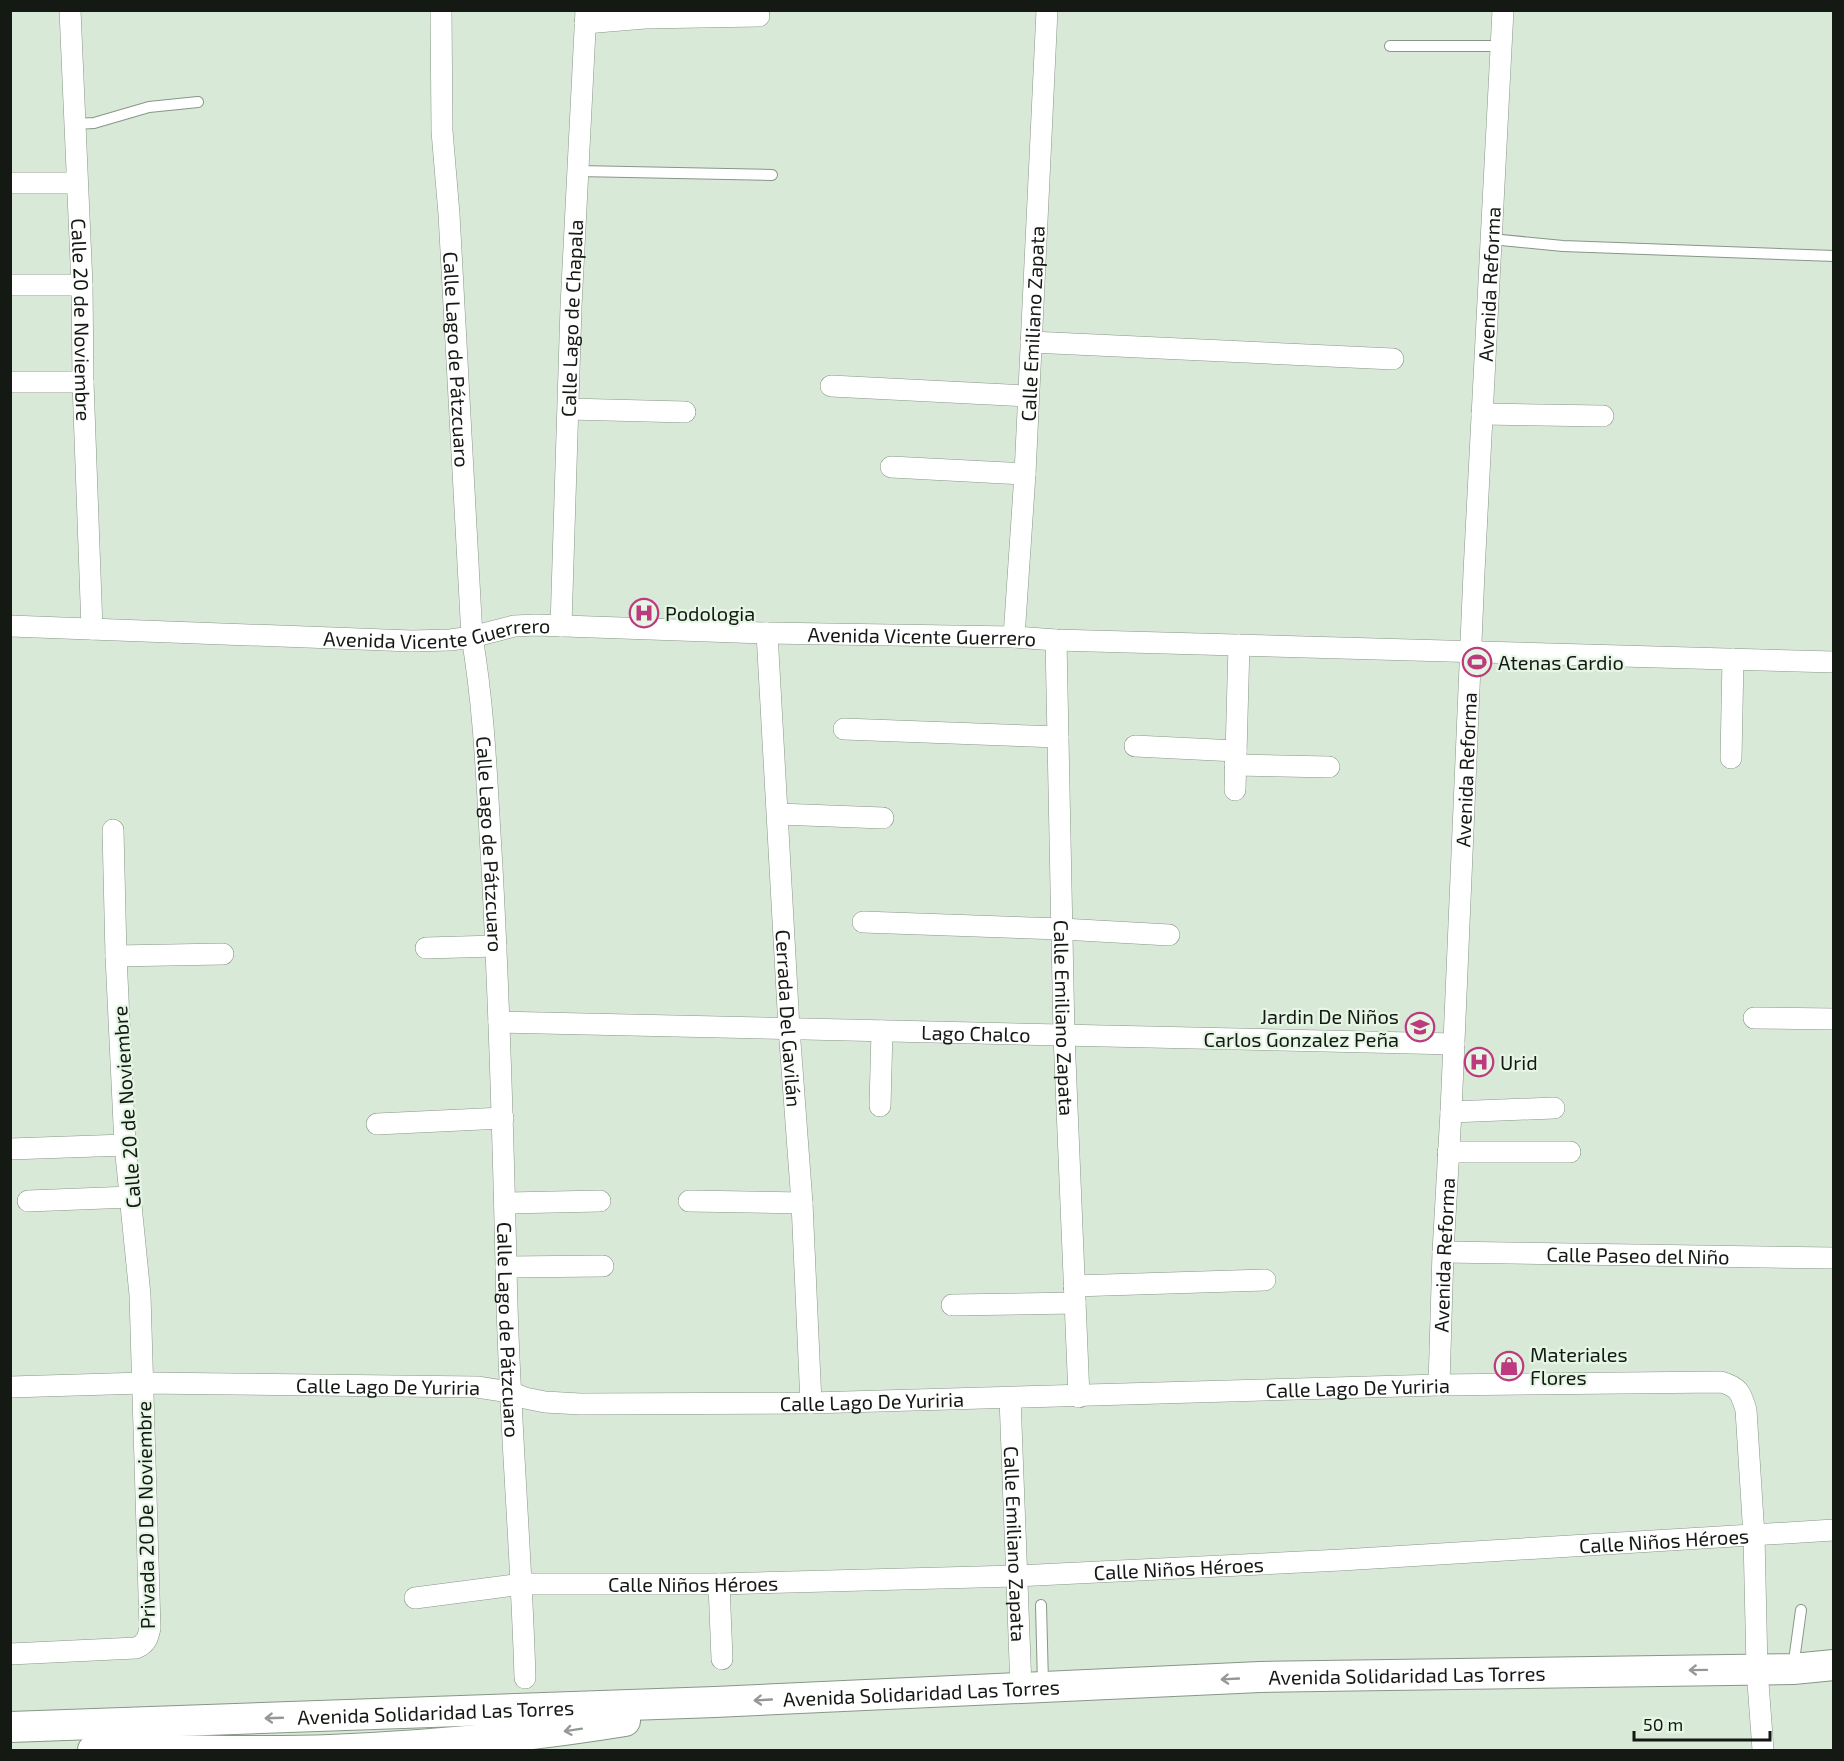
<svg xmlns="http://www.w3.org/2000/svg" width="1844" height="1761" font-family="'Exo 2',sans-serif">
<rect width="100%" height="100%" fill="#d9e9d8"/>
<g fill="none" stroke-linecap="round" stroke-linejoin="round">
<g stroke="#889686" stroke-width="12">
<path id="service" d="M1390,46H1501
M75,124L94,123L149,107L198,102
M578,171L772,175
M1491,239L1563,246L1834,256
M1041,1605L1043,1684
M1793,1668L1801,1610"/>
</g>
<g stroke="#889686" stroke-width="22">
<g id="minor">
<path id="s1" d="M70,10L82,285L83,382L92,629"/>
<path id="s2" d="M441,10L442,131L449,214L472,637C485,713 487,790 492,867C499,999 503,1132 506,1264C508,1402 521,1540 525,1678"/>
<path d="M585,23L645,18L759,16"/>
<path d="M10,183H77"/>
<path d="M10,285H82"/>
<path d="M1031,342L1393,359"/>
<path d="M10,382H83"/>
<path d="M831,386L1028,396"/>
<path d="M569,409L685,412"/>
<path d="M1482,414L1603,416"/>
<path d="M891,467L1025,474"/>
<path id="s3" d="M10,626L412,641L450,640L472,637L514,626L536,625L767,633L1014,637L1056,640L1834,662"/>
<path id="s4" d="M561,626L571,307L586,10"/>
<path id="s5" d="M767,633L789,1028L802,1203L811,1403"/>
<path id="s6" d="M1014,637L1025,474L1047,10"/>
<path id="s7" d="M1056,640L1064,1035L1079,1397"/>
<path d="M844,729L1058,737"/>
<path d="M1135,746L1236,751"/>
<path d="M1731,758L1733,659"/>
<path d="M1235,765L1329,767"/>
<path d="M1235,790L1239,645"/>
<path d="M778,814L883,818"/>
<path d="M863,922L1062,929L1169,935"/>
<path d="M426,948L496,946"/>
<path d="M116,956L223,954"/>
<path d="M1754,1018L1834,1019"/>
<path id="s8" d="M499,1022L1454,1044"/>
<path d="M880,1106L882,1031"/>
<path d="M1451,1112L1554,1108"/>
<path d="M377,1124L503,1118"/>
<path d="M10,1149L125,1145"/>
<path d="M1448,1152H1570"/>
<path d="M28,1201L131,1197"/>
<path d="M689,1201L802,1203"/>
<path d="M505,1203L600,1201"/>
<path id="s9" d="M1443,1252L1834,1258"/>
<path d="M506,1267L603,1266"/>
<path d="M1074,1286L1265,1280"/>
<path d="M952,1305L1075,1303"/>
<path id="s10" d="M1439,1385L1443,1252L1451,1112L1474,572L1503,10"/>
<path id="s11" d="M10,1387L143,1383L477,1387L510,1392L525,1398L545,1402L580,1404L811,1403L1439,1385L1721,1382C1739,1387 1741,1393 1746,1410L1754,1536L1757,1669L1763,1750"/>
<path id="s12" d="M1010,1398L1021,1688"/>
<path d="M719,1584L722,1659"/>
<path id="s13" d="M415,1598L522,1584H719L1016,1576L1341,1560L1834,1530"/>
<path d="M10,1654L136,1648C146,1644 148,1638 150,1628L140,1295L125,1145L116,956L113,830"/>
</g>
</g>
<g stroke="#889686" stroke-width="32">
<g id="secondary">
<path id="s14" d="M10,1727L715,1702L1260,1677L1793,1669L1834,1665"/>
<path d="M93,1750C172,1749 251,1753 330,1750C429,1746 527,1737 625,1721"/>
</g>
</g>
<use href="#service" stroke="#fff" stroke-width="10"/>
<use href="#minor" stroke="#fff" stroke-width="21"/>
<use href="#secondary" stroke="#fff" stroke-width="30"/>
</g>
<defs><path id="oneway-shaft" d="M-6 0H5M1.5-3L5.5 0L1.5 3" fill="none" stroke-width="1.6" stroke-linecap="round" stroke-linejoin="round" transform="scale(1.5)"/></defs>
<g stroke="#959895">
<use href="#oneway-shaft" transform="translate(1698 1670) rotate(179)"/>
<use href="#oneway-shaft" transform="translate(1230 1679) rotate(177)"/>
<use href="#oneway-shaft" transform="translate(763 1700) rotate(177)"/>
<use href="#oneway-shaft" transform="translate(274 1718) rotate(178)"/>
<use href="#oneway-shaft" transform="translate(573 1730) rotate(171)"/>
</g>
<defs>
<g id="hospital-ring" transform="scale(1.5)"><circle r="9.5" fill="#e6f6e5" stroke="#be3a7e" stroke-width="1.5"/><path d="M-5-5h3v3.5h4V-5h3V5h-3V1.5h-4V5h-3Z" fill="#be3a7e"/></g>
<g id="stadium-ring" transform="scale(1.5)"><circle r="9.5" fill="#e6f6e5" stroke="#be3a7e" stroke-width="1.5"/><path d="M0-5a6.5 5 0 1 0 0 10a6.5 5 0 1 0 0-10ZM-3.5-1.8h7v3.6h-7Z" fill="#be3a7e"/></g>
<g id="school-ring" transform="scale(1.5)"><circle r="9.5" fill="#e6f6e5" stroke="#be3a7e" stroke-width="1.5"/><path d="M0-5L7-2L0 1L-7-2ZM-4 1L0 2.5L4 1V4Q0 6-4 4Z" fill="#be3a7e"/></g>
<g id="shop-ring" transform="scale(1.5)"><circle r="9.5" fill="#e6f6e5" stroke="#be3a7e" stroke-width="1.5"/><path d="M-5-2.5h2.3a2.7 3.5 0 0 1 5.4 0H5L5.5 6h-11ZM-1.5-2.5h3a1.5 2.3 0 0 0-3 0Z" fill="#be3a7e"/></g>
</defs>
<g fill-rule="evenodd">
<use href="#hospital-ring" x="644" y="613"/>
<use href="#stadium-ring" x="1477" y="662"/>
<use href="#school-ring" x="1420" y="1027"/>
<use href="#hospital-ring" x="1479" y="1062"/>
<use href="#shop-ring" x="1509" y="1366"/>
</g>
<g text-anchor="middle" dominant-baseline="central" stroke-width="4.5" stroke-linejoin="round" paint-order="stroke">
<g font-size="20" fill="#141913" stroke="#e6f6e5">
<text stroke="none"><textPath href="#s10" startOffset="1102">Avenida Reforma</textPath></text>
<text stroke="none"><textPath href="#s4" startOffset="308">Calle Lago de Chapala</textPath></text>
<text stroke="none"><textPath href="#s1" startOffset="310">Calle 20 de Noviembre</textPath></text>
<text stroke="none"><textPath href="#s6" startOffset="314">Calle Emiliano Zapata</textPath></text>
<text stroke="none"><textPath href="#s2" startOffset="350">Calle Lago de Pátzcuaro</textPath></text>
<text stroke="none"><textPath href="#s3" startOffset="428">Avenida Vicente Guerrero</textPath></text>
<text stroke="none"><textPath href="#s3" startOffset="914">Avenida Vicente Guerrero</textPath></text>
<text stroke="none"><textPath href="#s10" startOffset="616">Avenida Reforma</textPath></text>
<text stroke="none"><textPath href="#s2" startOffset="836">Calle Lago de Pátzcuaro</textPath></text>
<text stroke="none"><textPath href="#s5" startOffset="386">Cerrada Del Gavilán</textPath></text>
<text stroke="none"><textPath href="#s7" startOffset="378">Calle Emiliano Zapata</textPath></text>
<text stroke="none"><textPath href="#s8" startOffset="477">Lago Chalco</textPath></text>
<text transform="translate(126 1107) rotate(-94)">Calle 20 de Noviembre</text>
<text stroke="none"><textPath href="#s10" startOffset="130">Avenida Reforma</textPath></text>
<text stroke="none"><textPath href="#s9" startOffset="195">Calle Paseo del Niño</textPath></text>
<text stroke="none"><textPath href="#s2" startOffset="1322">Calle Lago de Pátzcuaro</textPath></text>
<text stroke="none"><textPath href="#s11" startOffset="378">Calle Lago De Yuriria</textPath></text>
<text stroke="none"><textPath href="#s11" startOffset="1350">Calle Lago De Yuriria</textPath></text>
<text stroke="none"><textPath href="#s11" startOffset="864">Calle Lago De Yuriria</textPath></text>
<text transform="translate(145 1515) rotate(-91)">Privada 20 De Noviembre</text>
<text stroke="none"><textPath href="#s13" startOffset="1251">Calle Niños Héroes</textPath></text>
<text stroke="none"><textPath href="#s12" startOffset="146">Calle Emiliano Zapata</textPath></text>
<text stroke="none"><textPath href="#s13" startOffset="765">Calle Niños Héroes</textPath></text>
<text stroke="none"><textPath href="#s13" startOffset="279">Calle Niños Héroes</textPath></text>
<text stroke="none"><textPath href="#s14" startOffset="1398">Avenida Solidaridad Las Torres</textPath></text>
<text stroke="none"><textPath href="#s14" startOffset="912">Avenida Solidaridad Las Torres</textPath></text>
<text stroke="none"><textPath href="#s14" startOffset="426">Avenida Solidaridad Las Torres</textPath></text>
</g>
<g font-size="20" fill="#141913" stroke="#e6f6e5" text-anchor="start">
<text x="665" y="613">Podologia</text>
<text x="1498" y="662">Atenas Cardio</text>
<text x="1399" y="1016" text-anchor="end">Jardin De Niños<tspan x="1399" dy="23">Carlos Gonzalez Peña</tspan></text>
<text x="1500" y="1062">Urid</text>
<text x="1530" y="1354">Materiales<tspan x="1530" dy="23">Flores</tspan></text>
</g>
</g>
<rect width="1844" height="1761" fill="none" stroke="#141913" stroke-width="24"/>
<path d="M1634 1731v9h136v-9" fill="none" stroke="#141913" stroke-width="3"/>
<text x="1643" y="1731" font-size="18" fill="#141913" stroke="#e6f6e5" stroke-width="4.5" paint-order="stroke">50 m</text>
</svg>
